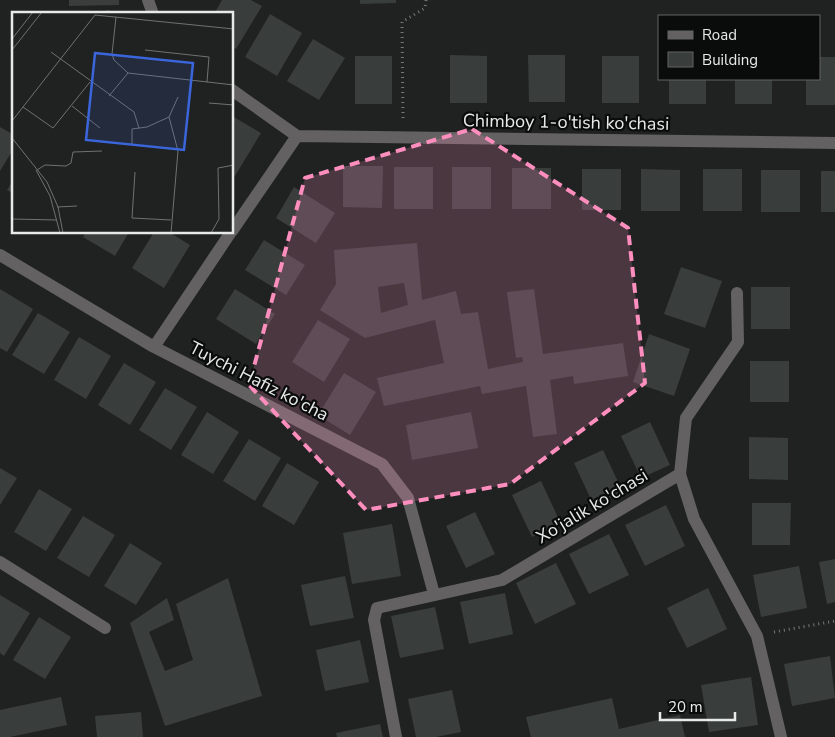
<svg xmlns="http://www.w3.org/2000/svg" width="835" height="737" font-family="'Nunito Sans',sans-serif">
<rect width="100%" height="100%" fill="#1f2221"/>
<path fill="#393d3c" fill-rule="evenodd" d="M69,0H119V5L69,6Z
M222,0H251L262,6L236,49L232,47V14H214Z
M360,0H396V3L360,4Z
M109,10L110,14H93V13Z
M270,14L302,33L277,76L245,57Z
M313,39L345,58L319,100L287,81Z
M450,55L487,56V103H450Z
M528,55H565V102H529Z
M355,56H392V104H355Z
M602,56H639V103H602Z
M819,57H835V105H806V79H819Z
M669,79H706V104H669Z
M735,79H772V104H735Z
M232,116L261,133L235,176L232,174Z
M0,127L14,135V148L0,171Z
M343,166H383L382,208L343,207Z
M394,167H433V209H394Z
M452,167H491V209H452Z
M512,168H551V209H512Z
M582,169H621V210H582Z
M641,169L680,170V211H641Z
M703,169H742V211H703Z
M761,170H800V212H761Z
M821,171H835V212H821Z
M14,179V194L7,190Z
M294,187L335,213L316,243L276,218Z
M86,232H129L115,256L83,237Z
M154,232H169L190,245L164,288L132,268Z
M264,240L305,265L286,295L245,270Z
M417,243L422,300L456,291L461,314L478,312L488,369L523,362L522,357L516,358L507,292L534,289L543,354L623,343L628,376L574,384L573,376L550,380L557,434L533,437L526,386L482,394L480,386L384,406L377,378L444,363L435,320L365,338L320,310L336,284L334,250ZM404,283L408,305L381,313L378,287Z
M681,267L722,281L705,328L664,314Z
M751,287H790V329H751Z
M0,289L33,309L7,352L0,348Z
M235,289L275,314L256,344L216,319Z
M38,313L70,332L44,374L12,355Z
M318,320L350,339L324,382L292,362Z
M649,334L690,349L674,396L633,382Z
M79,337L111,356L86,399L54,380Z
M750,361H789V402H750Z
M124,363L156,382L130,425L98,405Z
M344,373L376,392L350,435L318,415Z
M165,388L197,407L171,450L139,430Z
M207,412L239,432L213,474L181,455Z
M471,412L478,448L412,460L406,425Z
M650,422L670,465L641,478L621,436Z
M749,437L788,438V480L749,479Z
M249,439L281,458L255,501L223,481Z
M603,450L623,492L594,506L574,463Z
M287,463L319,482L294,525L262,506Z
M0,468L17,478L0,505Z
M541,481L561,524L532,537L512,495Z
M39,489L72,509L46,551L14,532Z
M752,503H791L790,545H752Z
M666,505L685,546L645,566L625,525Z
M475,512L495,554L466,568L446,526Z
M83,516L115,535L89,577L57,558Z
M392,524L401,576L352,584L343,533Z
M609,534L629,575L589,594L569,554Z
M130,543L162,563L136,605L104,586Z
M835,559V602L827,604L819,562Z
M556,563L576,604L535,624L516,583Z
M799,566L807,608L761,617L753,575Z
M345,576L354,618L310,626L301,585Z
M228,578L262,696L165,726L130,623L167,598L174,620L149,632L165,671L193,660L176,604Z
M708,588L727,629L687,648L667,608Z
M505,593L513,634L469,644L460,602Z
M0,595L30,613L4,656L0,653Z
M435,607L444,649L400,658L391,616Z
M39,617L71,637L45,679L13,660Z
M360,640L369,682L325,691L316,650Z
M830,656L835,698L792,706L784,664Z
M751,677L758,725L709,732L701,685Z
M452,690L461,732L436,737H416L408,699Z
M61,697L67,725L10,737H0V710Z
M612,698L619,729L680,715L685,737H531L526,717Z
M141,712L143,737H97L95,716Z
M380,724L383,737H337L336,733Z"/>
<g fill="none" stroke-linecap="round" stroke-linejoin="round">
<path stroke="#767978" stroke-width="3" stroke-dasharray="1 4" stroke-linecap="butt" d="M403,118L402,22L425,8L426,0
M774,632L835,621"/>
<path stroke="#636162" stroke-width="12" d="M148,0L153,14
M232,90L297,136
M297,136L835,143
M232,231L297,136
M0,255L154,347L382,464L408,498L434,594
M154,347L231,232
M680,474L686,418L738,342L737,293
M0,562L105,628
M396,737L374,620L377,608L502,580L680,474L694,519L757,636L781,737"/>
</g>
<path fill="#fe8ebd" fill-opacity="0.2" stroke="#fe8ebd" stroke-width="4" stroke-dasharray="10 6" stroke-linejoin="round" d="M472,129L628,228L645,383L510,484L366,510L249,385L305,178Z"/>
<g text-anchor="middle" dominant-baseline="central" stroke-width="4.5" stroke-linejoin="round" paint-order="stroke">
<g font-size="18" fill="#e8eaea" stroke="#0a0b0b">
<text transform="translate(566 122) rotate(1)">Chimboy 1-o'tish ko'chasi</text>
<text transform="translate(259 381) rotate(27)">Tuychi Hafiz ko'cha</text>
<text transform="translate(592 506) rotate(-31)">Xo'jalik ko'chasi</text>
</g>
</g>
<g transform="translate(12 12)">
<rect width="221" height="221" fill="#1f2221"/>
<path fill="none" stroke="#6f7271" stroke-width="1" d="M104,5L100,42L102,48L116,61M0,27L21,0M0,38L30,0M133,38L197,45L195,70M39,40L122,100L127,116M116,61L222,73M97,84L116,61M197,91L222,93M60,94L88,116M11,95L41,116L78,70M157,105L166,85M0,109L83,3L222,17M0,126L35,170L46,195L51,221M120,133V117L135,115L157,105L166,139L159,221M24,158L38,184L48,221M25,158L33,153L54,154L59,151L61,140L90,139M123,160L120,206L159,208M45,195L65,194M0,207L45,208M199,221L207,207L206,156L222,153"/>
<path fill="#3b65db" fill-opacity="0.15" stroke="#3b65db" stroke-width="2.5" d="M83,41L181,51L172,138L74,128Z"/>
<rect width="221" height="221" fill="none" stroke="#e8eaea" stroke-width="2.5"/>
</g>
<rect x="658" y="15" width="162" height="65" fill="#0a0b0b" stroke="#636464"/>
<rect x="668" y="31" width="25" height="8" fill="#636162" stroke="#636464"/>
<text x="702" y="40" font-size="15" fill="#e8eaea">Road</text>
<rect x="668" y="52" width="25" height="15" fill="#393d3c" stroke="#636464"/>
<text x="702" y="65" font-size="15" fill="#e8eaea">Building</text>
<path d="M660 712v8h75v-8" fill="none" stroke="#e8eaea" stroke-width="2.5"/>
<text x="668" y="712" font-size="15" fill="#e8eaea" stroke="#0a0b0b" stroke-width="4" paint-order="stroke">20 m</text>
</svg>
